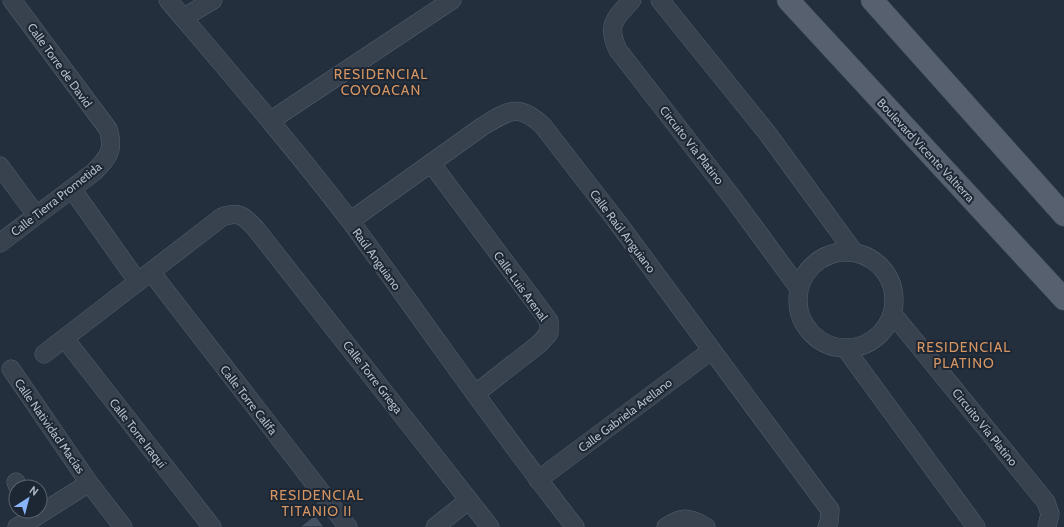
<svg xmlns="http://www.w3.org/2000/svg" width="1064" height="527" font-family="Cabin,sans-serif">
<rect width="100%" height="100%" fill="#242f3e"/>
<path fill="#455162" stroke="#1f2835" d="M315,515L324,527H300Z"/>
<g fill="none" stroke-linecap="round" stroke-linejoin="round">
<g stroke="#565f6c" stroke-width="19">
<path id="minor" d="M168,0C230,73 293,146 351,222C426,324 497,428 575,527
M632,0C615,18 606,25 618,50L732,197L798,287
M660,0L768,134L854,252
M183,18L213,0
M270,121L452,0
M431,163L549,321V333L539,344L475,394
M0,166L36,215
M72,189L138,282
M350,221L483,126C509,110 519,103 543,126L615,219L830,510L829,522L827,527
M0,243L94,172C108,158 115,150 108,129L12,0
M798 300a48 48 0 1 1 96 0a48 48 0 1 1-96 0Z
M151,272L348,527
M892,313L1046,502L1050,514L1047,527
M65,339L212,527
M845,348L976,527
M44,354L222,217C240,211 244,216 256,229L490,527
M11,369L89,483L123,527
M538,480L712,350
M16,482L18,487
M17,527L32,519L89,483
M435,527L469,500
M666,527C683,516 690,517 706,527"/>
</g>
<g stroke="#414a57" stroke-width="23">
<path id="major" d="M788,0L1064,299
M872,0L1064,215"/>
</g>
<use href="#minor" stroke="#38414e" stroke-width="18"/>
<use href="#major" stroke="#56606e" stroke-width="22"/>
</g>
<g text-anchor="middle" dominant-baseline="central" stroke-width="4" stroke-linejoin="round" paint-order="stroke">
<g font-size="12" fill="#b4bcc9" stroke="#1d2633">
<text transform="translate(60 65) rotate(54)">Calle Torre de David</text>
<text transform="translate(692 145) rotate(52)">Circuito Vía Platino</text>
<text transform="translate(926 150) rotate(47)">Boulevard Vicente Valtierra</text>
<text transform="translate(56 199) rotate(-38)">Calle Tierra Prometida</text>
<text transform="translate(623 231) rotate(53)">Calle Raúl Anguiano</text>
<text transform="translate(377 259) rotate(54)">Raúl Anguiano</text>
<text transform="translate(521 286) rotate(54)">Calle Luis Arenal</text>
<text transform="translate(373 377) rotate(52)">Calle Torre Griega</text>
<text transform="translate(249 400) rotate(52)">Calle Torre Calífa</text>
<text transform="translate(625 415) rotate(-37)">Calle Gabriela Arellano</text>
<text transform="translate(50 426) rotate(55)">Calle Natividad Macías</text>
<text transform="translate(985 427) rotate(51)">Circuito Vía Platino</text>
<text transform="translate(138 433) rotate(52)">Calle Torre Iraquí</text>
</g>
<g font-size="14" letter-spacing="1" fill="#d59563" stroke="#1d2633">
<text x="381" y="74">RESIDENCIAL<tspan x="381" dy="16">COYOACAN</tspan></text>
<text x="964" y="347">RESIDENCIAL<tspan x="964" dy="16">PLATINO</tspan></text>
<text x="317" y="495">RESIDENCIAL<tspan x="317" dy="16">TITANIO II</tspan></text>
</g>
</g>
<g transform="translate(28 499) rotate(36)"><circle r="19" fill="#1d2633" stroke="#59626f"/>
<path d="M0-3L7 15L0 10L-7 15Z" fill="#8ab4f8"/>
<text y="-6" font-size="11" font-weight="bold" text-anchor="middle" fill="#b4bcc9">N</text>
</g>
</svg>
